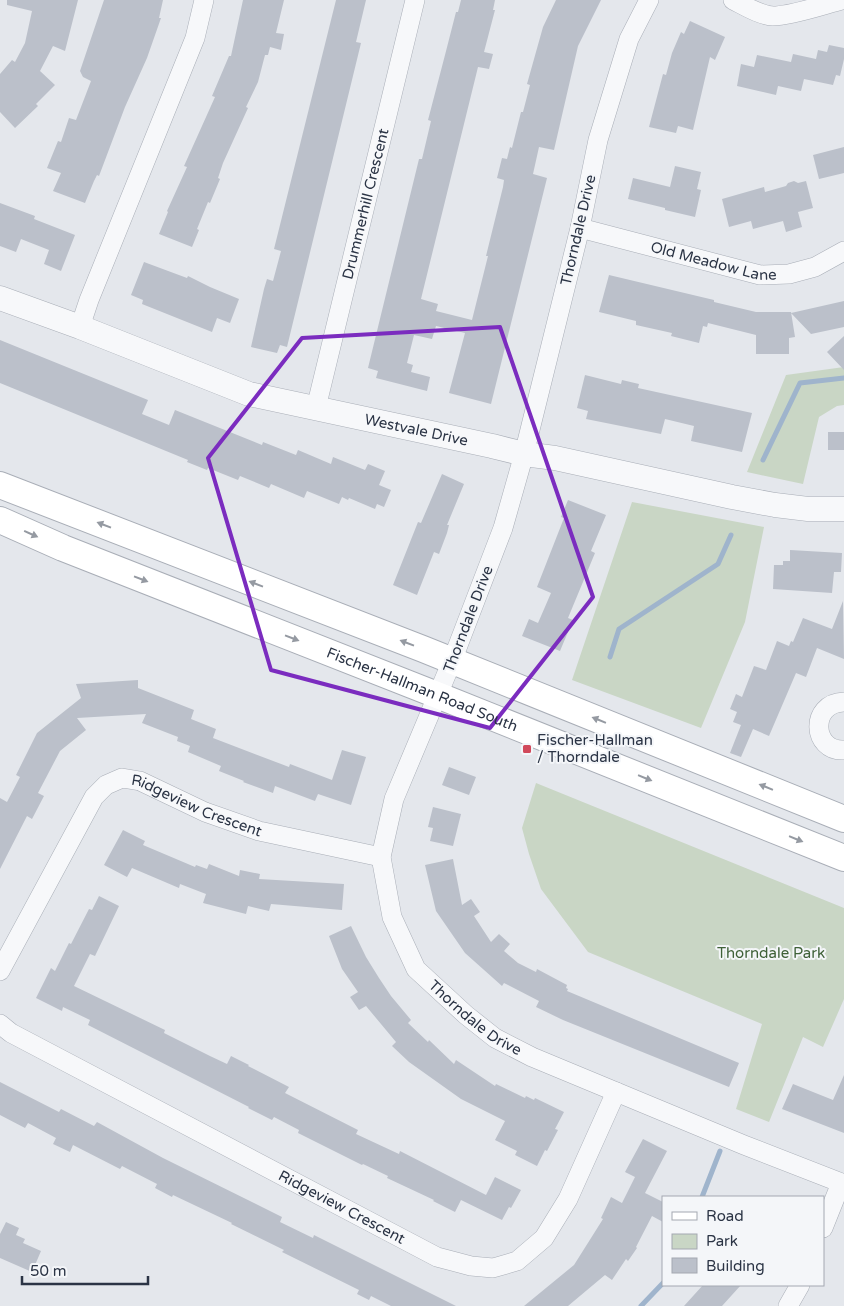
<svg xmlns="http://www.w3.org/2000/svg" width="844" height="1306" font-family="'Varela Round',sans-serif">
<rect width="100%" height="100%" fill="#e4e7ec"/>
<path fill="#c9d6c5" d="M844,367V405L837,406L819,417L803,484L747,472L786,375Z
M632,502L764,527L745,622L701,728L572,680Z
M536,783L844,908V999L823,1047L803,1037L769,1122L736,1109L762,1024L588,952L541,889L529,854L522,828Z"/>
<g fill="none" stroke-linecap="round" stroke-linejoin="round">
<path stroke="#9fb4cc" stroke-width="5" d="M763,460L800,383L844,378
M610,657L619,629L718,564L731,535
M702,1197L720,1151
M641,1306L663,1283"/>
</g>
<path fill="#bbc0ca" d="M7,0H78L65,51L53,46L40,71L55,85L36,104L38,106L15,128L0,112V74L12,60L15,62L25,43L32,11L7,5Z
M104,0H163L159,18H161L147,58L125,107L99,176L97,175L94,181L85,203L53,191L61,173L47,168L58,141L61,142L69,118L76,120L91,81L83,77L80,71Z
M243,0H284L276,33L284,34L281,50L270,47L268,55H265L258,82L246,107L248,108L223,163L218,178L220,179L210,203L208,202L197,229L199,230L192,247L159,234L168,212L167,211L187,167L184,166L215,97L212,96L229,56H231Z
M336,0H366L356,42L361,43L287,347L280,345L277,353L251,347L264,289L267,279L273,281L281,251L274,249Z
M461,0H495L493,10H495L484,52L493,54L489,69L478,67L421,299L438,304L436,311L472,320L488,256H486L503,187L504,180L497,178L502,158L507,159L510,147L512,148L521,112H523L530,85L527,84L543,27L556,0H601L578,46L554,150L539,147L533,174L547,178L491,404L449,393L465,333L436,326L432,339L414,335L407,363L413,365L411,372L430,377L427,391L376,378L378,371L368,368L419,159H422L431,121L428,120L445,55L456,12H458Z
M690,21L725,37L715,60L710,57L693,130L678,126L676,133L649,127L663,74L666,75L672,53L681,32L684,34Z
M829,45L844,48V59L840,76L836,75L833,85L804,79L801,91L778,86L776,95L737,86L741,64L754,67L757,55L791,62L793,54L816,59L818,50L827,52Z
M844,147V173L819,179L813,155Z
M675,166L701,172L697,189L701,190L695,217L665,210V208L628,199L633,178L670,187Z
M794,181L798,183L806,181L813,208L798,212L802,227L786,232L783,221L753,229L751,221L729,227L722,199L764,187L765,192L786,186L788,183Z
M0,203L35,216L34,219L75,235L61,271L44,264L49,250L21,239L16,252L0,246Z
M144,262L187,278L188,276L210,287L239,299L230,323L217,318L212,332L142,304L143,300L131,295Z
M609,275L714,300V302L756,312H791L795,337L789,338V354H756V335L708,323L707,327L703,326L699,343L671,336L672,333L636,325V321L599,312Z
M844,301V327L811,334L791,313Z
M844,336V370L827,352Z
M0,340L148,400L142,414L169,425L175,410L262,445L263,442L296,455L298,450L331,464L333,457L365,470L368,464L385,471L379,485L391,490L384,507L377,504L375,509L349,498L348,500L342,497L339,504L307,491L304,498L271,484L269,488L240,476L238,480L208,468L207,470L187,462L188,460L0,383Z
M585,375L621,384L622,380L639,384L638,388L752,413L742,452L691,441L694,426L665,419L661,434L586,419L588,411L577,408Z
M828,432H844V450H828Z
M442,474L464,484L447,525H449L447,533L439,554L434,552L417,595L393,585L418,522L421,523Z
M568,500L606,515L591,551L595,553L568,618L573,620L560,651L522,636L529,619L538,623L551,593L537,587L564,518L561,517Z
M790,550L842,553L841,572H834L832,593L773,589L774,565H783V561H790Z
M843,601L844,659L817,648L806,677L796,673L769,736L753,729L741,757L730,753L741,725L733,722L737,712L730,709L736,694L742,697L754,666L766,670L777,641L789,646L791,641L793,642L803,618L832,629Z
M138,680V688L194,710L191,719L216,729L213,738L289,767L290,764L332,780L342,750L366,757L351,805L318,794L315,801L275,786L273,793L243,782L244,781L219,771L221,766L188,752L190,746L177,741L178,737L142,723L146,714L77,718L86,730L60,751L38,793L44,796L32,819L27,816L0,869V798L7,802L20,777L16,775L37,733L81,698L76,684Z
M449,767L476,777L469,795L442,785Z
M433,807L461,814L453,846L430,841L433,828L428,827Z
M123,830L145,841L143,845L195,867L196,865L207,869L209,864L239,876L240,870L260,874L259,879L344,884L342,910L271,904L269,911L248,906L246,914L203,903L206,894L180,884L179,888L132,868L127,877L104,865Z
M453,859L462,905L471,899L480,912L474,916L491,942L499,934L510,944L504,951L518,963L536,972L537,969L567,985L566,988L568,989L567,991L739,1063L729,1087L563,1020L536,1007L539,1001L504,983L502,986L465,953L436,911L425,865Z
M99,896L119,906L95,956L90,954L74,986L165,1030L164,1033L210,1056L227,1064L231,1056L249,1065L248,1066L289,1087L285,1093L358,1130L356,1134L399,1154L400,1151L486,1195L495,1177L521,1190L511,1208L509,1207L502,1220L461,1200L455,1212L433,1201L434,1200L387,1178L388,1176L363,1164L362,1165L298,1133L299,1130L274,1117L272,1120L248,1108L249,1107L88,1025L90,1020L63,1007L62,1011L36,998L51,968L55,971L69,943L71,944L89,909L92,910Z
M351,926L366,957L379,978L391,996L411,1020L408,1023L428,1042L429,1040L454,1064L456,1060L495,1086L496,1084L525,1098L526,1096L534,1100L535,1098L564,1112L555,1129L558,1130L547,1151L545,1150L537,1166L515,1155L517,1151L495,1140L505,1121L461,1099L409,1062L392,1046L396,1042L366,1006L359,1010L350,997L358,992L342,969L329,936Z
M844,1075V1133L782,1109L793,1084L833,1100Z
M0,1082L59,1112L61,1109L94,1126L97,1122L163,1158L282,1217L280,1222L313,1238L314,1235L456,1306H391L371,1296L369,1300L357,1294L359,1290L282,1252L284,1250L231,1224L232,1223L173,1195L172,1197L155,1188L157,1184L122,1166L120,1169L73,1145L70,1152L53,1144L56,1138L28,1123L25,1128L0,1115Z
M643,1139L667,1151L645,1193L663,1202V1222L652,1216L636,1247L637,1248L628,1261L626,1259L612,1280L605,1275L568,1306H524L574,1265L603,1219L601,1218L611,1197L622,1203L635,1177L625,1172Z
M6,1222L19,1228L16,1235L25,1239L23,1243L41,1251L32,1272L0,1258V1234Z
M703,1285H741L722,1306H684Z"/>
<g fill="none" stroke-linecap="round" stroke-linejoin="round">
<g stroke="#a9aeb7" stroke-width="20">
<g id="minor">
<path id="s1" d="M649,0L629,39L598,140L580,228L524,454L503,528L452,661L394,799L381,857L392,917L416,969L466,1015L495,1038L532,1057L744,1145L844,1184"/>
<path d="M733,0C745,6 759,15 773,16C791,16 823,5 842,0"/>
<path id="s2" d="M580,228L760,275L789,274L815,267L844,251"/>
<path d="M80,327L89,300L195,38L204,0"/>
<path id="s3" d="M316,408L415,0"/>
<path d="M844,702C809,703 812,752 844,750"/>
<path id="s4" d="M0,971L94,797L106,785L122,778L140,781L205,812L259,831L381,857"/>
<path id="s5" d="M0,1024L11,1033L437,1257L471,1266L493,1268L517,1261L544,1238L568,1199L616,1092"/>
<path d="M823,1228L841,1183"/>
<path d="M788,1306L800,1285"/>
</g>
</g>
<g stroke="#a9aeb7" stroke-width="25">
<g id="tertiary">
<path id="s6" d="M0,298L80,327L249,394L492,446L524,454L555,458L732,497L775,505L808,509H844"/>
</g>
</g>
<g stroke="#a9aeb7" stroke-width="28">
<g id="secondary">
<path d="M0,485L423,649L844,819"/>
<path id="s7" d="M0,520L63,548L437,695L844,858"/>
</g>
</g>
<use href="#minor" stroke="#f7f8fa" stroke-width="19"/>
<use href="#tertiary" stroke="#f7f8fa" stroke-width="24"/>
<use href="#secondary" stroke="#fff" stroke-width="26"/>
</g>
<defs><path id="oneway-solid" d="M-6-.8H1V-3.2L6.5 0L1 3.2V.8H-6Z" transform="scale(1.25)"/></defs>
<g fill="#959aa2">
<use href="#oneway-solid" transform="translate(104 525) rotate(-159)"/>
<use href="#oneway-solid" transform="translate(31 534) rotate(24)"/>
<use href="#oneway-solid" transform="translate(141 579) rotate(21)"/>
<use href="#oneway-solid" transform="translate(256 584) rotate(-159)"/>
<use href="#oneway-solid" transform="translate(292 638) rotate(21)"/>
<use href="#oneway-solid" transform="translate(407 643) rotate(-159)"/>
<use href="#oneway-solid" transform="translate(599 720) rotate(-158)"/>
<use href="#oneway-solid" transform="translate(645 778) rotate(22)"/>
<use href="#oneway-solid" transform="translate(766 787) rotate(-158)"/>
<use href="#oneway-solid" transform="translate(796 839) rotate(22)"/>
</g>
<path fill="none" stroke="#7b2cbf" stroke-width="4" stroke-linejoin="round" d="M500,327L593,597L490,728L271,670L208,458L302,338Z"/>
<rect fill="#d1495b" stroke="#f4f6f9" stroke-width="2" x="522" y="744" width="10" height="10" rx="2.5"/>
<g text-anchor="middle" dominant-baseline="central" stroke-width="4" stroke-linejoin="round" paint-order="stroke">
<g font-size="15" fill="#2b3445" stroke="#f4f6f9">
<text stroke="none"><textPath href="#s3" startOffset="210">Drummerhill Crescent</textPath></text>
<text transform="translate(578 230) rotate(-77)">Thorndale Drive</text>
<text stroke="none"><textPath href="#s2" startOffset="138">Old Meadow Lane</textPath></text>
<text stroke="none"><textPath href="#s6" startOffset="438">Westvale Drive</textPath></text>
<text transform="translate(468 619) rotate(-69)">Thorndale Drive</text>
<text stroke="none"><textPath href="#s7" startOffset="455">Fischer-Hallman Road South</textPath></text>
<text stroke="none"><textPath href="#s4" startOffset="312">Ridgeview Crescent</textPath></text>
<text stroke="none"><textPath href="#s1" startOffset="1096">Thorndale Drive</textPath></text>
<text stroke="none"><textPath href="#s5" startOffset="388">Ridgeview Crescent</textPath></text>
</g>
<g font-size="15" fill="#2b3445" stroke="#f4f6f9" text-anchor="start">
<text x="537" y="740">Fischer-Hallman<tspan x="537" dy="17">/ Thorndale</tspan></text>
</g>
<g font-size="15" fill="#3f6138" stroke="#f4f6f9">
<text x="771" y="953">Thorndale Park</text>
</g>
</g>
<rect x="662" y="1196" width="162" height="90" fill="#f4f6f9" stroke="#a4a8b1"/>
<rect x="672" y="1212" width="25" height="8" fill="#ffffff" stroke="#a4a8b1"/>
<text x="706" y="1221" font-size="15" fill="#2b3445">Road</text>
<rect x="672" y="1234" width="25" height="15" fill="#c9d6c5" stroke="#a4a8b1"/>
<text x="706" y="1246" font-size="15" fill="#2b3445">Park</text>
<rect x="672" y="1258" width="25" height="15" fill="#bbc0ca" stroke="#a4a8b1"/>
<text x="706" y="1271" font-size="15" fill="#2b3445">Building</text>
<path d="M22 1276v8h126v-8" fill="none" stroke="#2b3445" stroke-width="2.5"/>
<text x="30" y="1276" font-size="15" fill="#2b3445" stroke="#f4f6f9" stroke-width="4" paint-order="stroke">50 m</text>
</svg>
